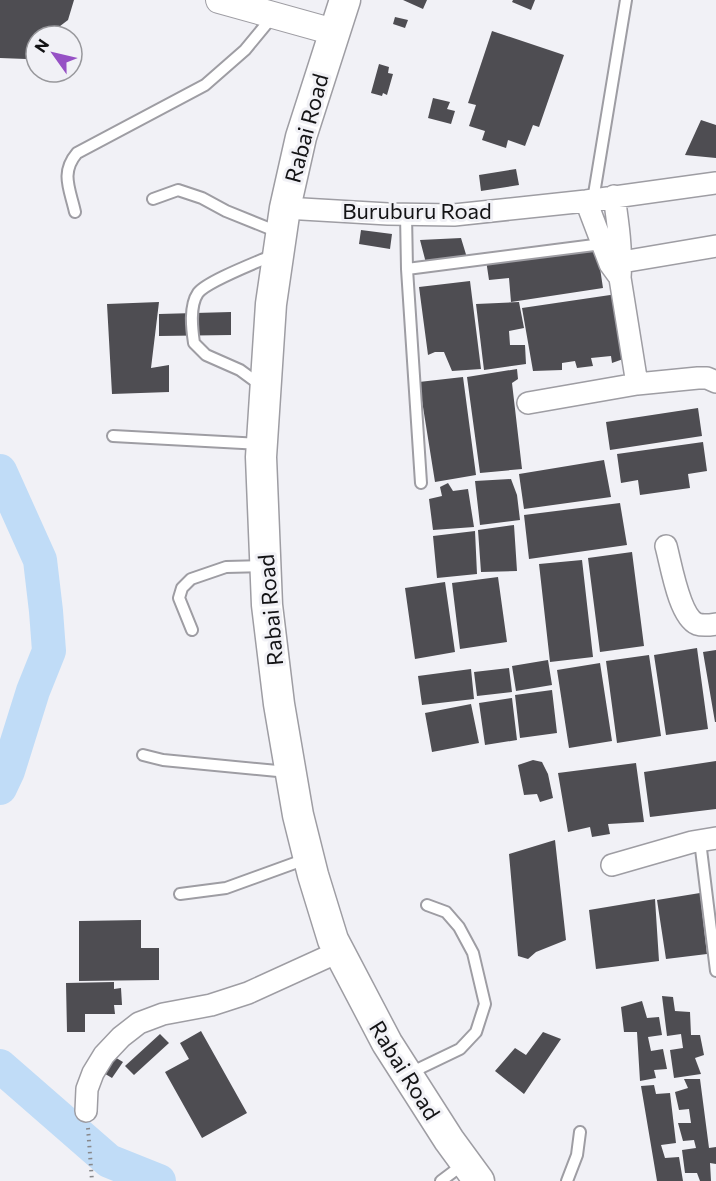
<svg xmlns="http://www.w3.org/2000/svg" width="716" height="1181" font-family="Commissioner,sans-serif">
<rect width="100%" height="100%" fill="#f1f1f6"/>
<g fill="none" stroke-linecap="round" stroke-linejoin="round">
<path stroke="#c0dcf7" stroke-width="34" d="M0,471L40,560L46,611L49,651L33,691L8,771L0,788
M0,1066L109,1161L159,1181"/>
</g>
<path fill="#4e4d52" d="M0,0H74L68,20L47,36H36V47L26,59L0,58Z
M403,0H427L423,9Z
M513,0H535L531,10L512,2Z
M395,17L408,20L405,28L393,24Z
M492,31L564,55L539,127L533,125L525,146L508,140L506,148L482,140L485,131L469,126L476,105L468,103Z
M379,64L389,67L388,73L393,74L387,95L383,93L382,96L371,93Z
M433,98L450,102L447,109L455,111L451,124L428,118Z
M701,120L716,125V158L685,155Z
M516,169L519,185L481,191L479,175Z
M361,230L392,234L390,249L359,244Z
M461,238L468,261L426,263L420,240Z
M597,248L603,288L511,302L509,278L489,280L486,260Z
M470,281L481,369L452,371L444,352H435L428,355L419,287Z
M617,294L626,358L612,363L611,356L591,358L593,366L577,368L575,361L562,363V370L533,371L522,308Z
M159,302L151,368L169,365V392L112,394L107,304Z
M519,302L524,328L509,331L510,345H525L526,364L484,370L476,304Z
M231,312V335L159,336V314Z
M517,369L518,379L512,383L522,469L480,473L467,377Z
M463,377L476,475L435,482L419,382Z
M698,408L702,436L610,450L606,422Z
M703,442L707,471L688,474L690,488L640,495L638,480L621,483L617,454Z
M604,460L611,497L524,509L519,474Z
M511,479L517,495L520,520L480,525L475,481Z
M448,483L453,491L468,489L474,527L433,530L429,499L442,496L440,487Z
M620,503L627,545L529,559L524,515Z
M514,525L517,571L481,572L478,530Z
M475,531L477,574L437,578L433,536Z
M632,552L644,646L600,652L588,558Z
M582,560L593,657L550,662L539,564Z
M498,577L507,642L460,649L452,583Z
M445,582L455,652L415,659L405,588Z
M697,648L708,729L666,735L654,655Z
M716,650V722H715L703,652Z
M649,655L661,736L617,743L606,661Z
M548,660L552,685L516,691L512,666Z
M600,663L612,741L569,748L557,670Z
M509,668L512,692L477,696L474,672Z
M471,669L474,699L422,705L418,676Z
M552,690L557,733L520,738L515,695Z
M512,698L517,740L485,745L479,703Z
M471,704L479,743L432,752L425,713Z
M533,760L542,762L548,774L553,798L540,802L537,794L524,795L518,765Z
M716,761V809L650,817L644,772Z
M636,763L644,822L608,824L610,834L592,837L590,827L568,832L558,773Z
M555,840L566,940L536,952L528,959L518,956L509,854Z
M700,893L707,954L666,959L657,900Z
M655,899L659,961L596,969L589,910Z
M141,920V948H159V980L79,981V921Z
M114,982V989L121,988L122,1005H114L115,1014H85V1032H67L66,983Z
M662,996L673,997L675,1011L690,1012L691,1035H700L704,1055L695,1058L701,1074L674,1078L670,1050L683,1048L681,1034L667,1036Z
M642,1001L647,1018L659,1017L662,1035L648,1037L651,1051L663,1049L667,1069L654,1070L656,1078L640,1081L637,1032H624L621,1007Z
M201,1031L247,1113L202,1138L165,1072L189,1059L180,1043Z
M543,1032L561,1039L524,1094L495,1071L515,1048L526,1055Z
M160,1034L169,1043L134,1075L125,1066Z
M113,1056L123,1062L112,1078L102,1072Z
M684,1079H700L709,1148L716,1147V1164L710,1163L711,1181H700L697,1173H685L682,1150L696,1148L694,1140L683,1141L678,1123H691L689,1109L679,1110L675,1092L688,1088Z
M654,1085L656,1094L670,1093L676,1143L661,1145L665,1158L679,1157L683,1181H657L641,1086Z"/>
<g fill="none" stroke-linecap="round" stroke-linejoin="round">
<g stroke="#9e9da3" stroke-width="14">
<path id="service" d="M153,199L178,190L202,198L226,211L278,232
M593,200L626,0
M75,212C70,189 60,173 77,153L205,85L245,50L273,16
M406,214L407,269L421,483
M407,269L602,244
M263,387L240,370L206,355L194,343C192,329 189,306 198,293C207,281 258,262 273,255
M113,436L260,444
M192,630L179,598L182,588L191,579L226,567L265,566
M143,755L163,760L288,772
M700,841L716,971
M180,894L226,888L306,859
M410,1073L460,1049L476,1032L485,1004L473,953L459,927L446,912L427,905
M441,1181L465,1163
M567,1181L577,1155L580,1132"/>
</g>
<g stroke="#9e9da3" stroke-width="24">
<path id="minor" d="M614,196C618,223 622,250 620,278L637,384L698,378H707L716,382
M586,201L610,264L618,275
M285,208L388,214L454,215L586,201L716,183
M610,264L716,246
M528,403L637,384
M666,546C671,564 679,616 697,624C703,626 710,625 716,624
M612,865L692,842L716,838
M86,1111L87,1089L93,1073L104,1055L121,1037L139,1023L163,1014L211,1005L248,993L338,952"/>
</g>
<g stroke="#9e9da3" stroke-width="28">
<path id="tertiary" d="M219,0L334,32"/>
</g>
<g stroke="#9e9da3" stroke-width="33">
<path id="secondary" d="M345,0L301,137L285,208L271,304L261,457L267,605L279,704L298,815L313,875L333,940L387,1043L449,1140L479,1181"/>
</g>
<path stroke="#88888b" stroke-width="4" stroke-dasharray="1.5 4.5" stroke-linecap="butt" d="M88,1128L92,1181"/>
<use href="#service" stroke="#fff" stroke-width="10"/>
<use href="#minor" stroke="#fff" stroke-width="21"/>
<use href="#tertiary" stroke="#fff" stroke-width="26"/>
<use href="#secondary" stroke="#fff" stroke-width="30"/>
</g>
<g text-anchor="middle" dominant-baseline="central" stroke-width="6" stroke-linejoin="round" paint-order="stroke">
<g font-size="22" fill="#131315" stroke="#f1f1f6">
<text transform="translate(306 128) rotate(-75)">Rabai Road</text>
<text x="417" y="210">Buruburu Road</text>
<text transform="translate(270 610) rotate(-95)">Rabai Road</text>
<text transform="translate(405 1070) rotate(58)">Rabai Road</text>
</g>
</g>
<g transform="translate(54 54) rotate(304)"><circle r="28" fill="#f1f1f6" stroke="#98989c" stroke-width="1.5"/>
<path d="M0-4.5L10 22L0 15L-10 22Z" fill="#9651c5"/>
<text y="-9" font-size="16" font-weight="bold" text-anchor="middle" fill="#131315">N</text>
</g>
</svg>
